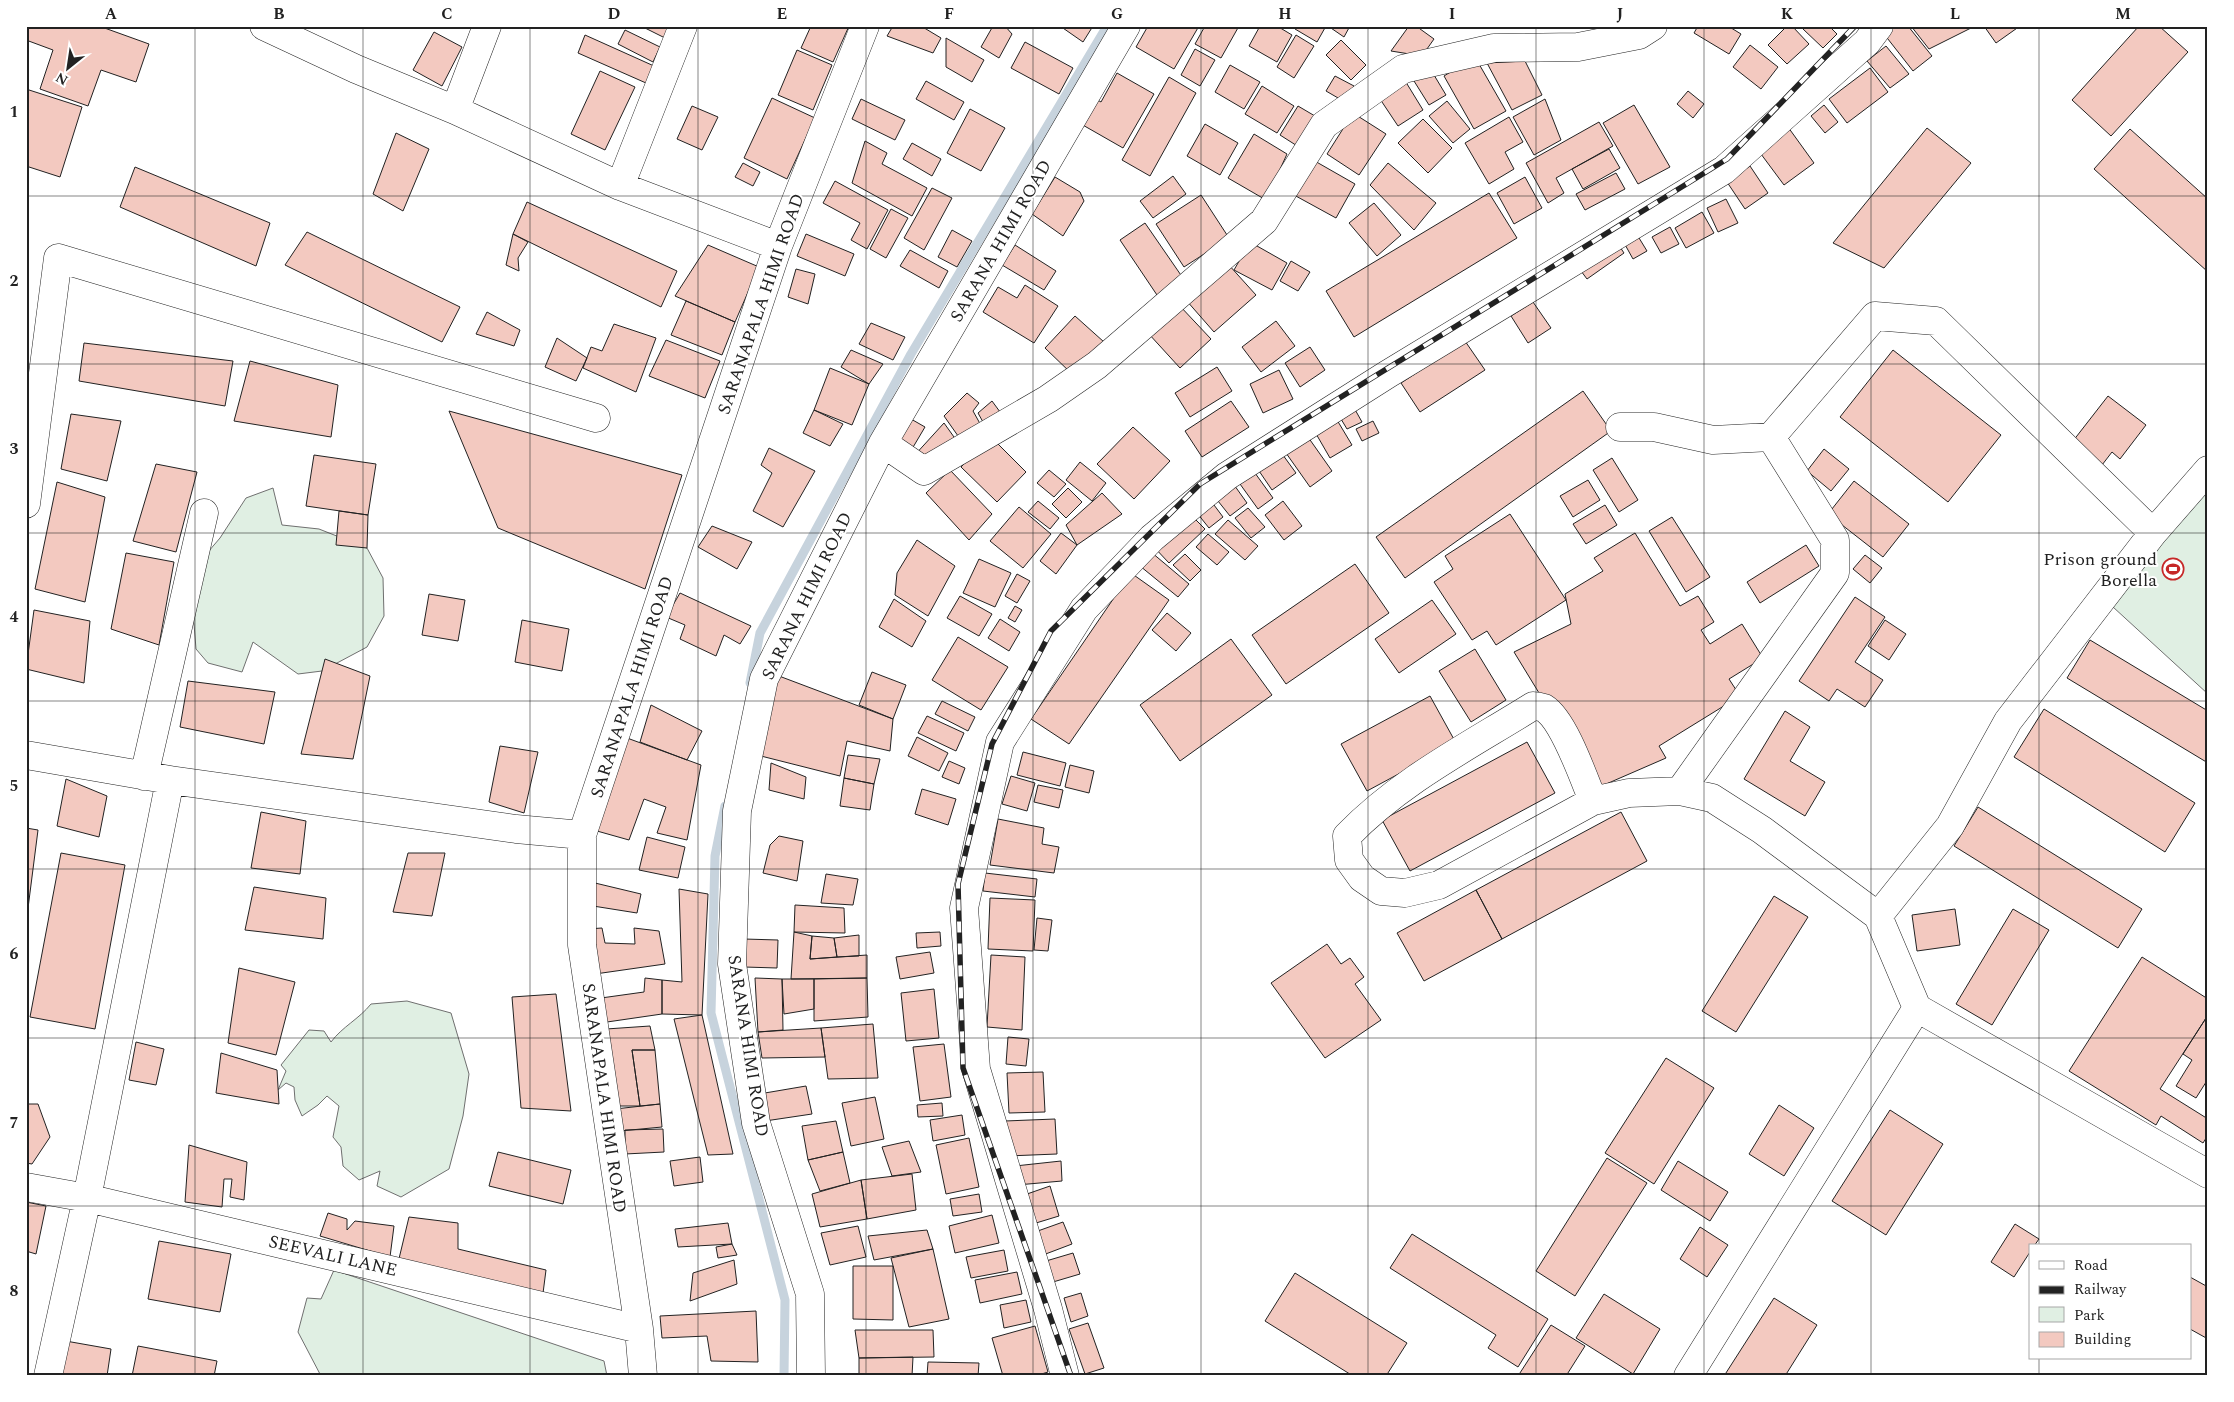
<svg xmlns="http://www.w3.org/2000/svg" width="2234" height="1402" font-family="Spectral,serif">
<rect width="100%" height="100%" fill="#fff"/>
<path fill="#e0efe3" stroke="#6f6f6f" d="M2208,484V694L2113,607L2162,530Z
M273,488L282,525L319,529L367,548L383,578L384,616L367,647L322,671L298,674L253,642L242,672L208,663L196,649L190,573L220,538L246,498Z
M407,1001L451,1013L469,1074L463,1116L449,1169L401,1197L377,1186L380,1171L359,1180L343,1166L341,1147L333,1137L339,1106L327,1096L318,1105L302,1116L295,1100L294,1087L286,1083L278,1090L286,1071L281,1065L309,1030L324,1031L331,1042C342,1027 359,1019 371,1004Z
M334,1270L604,1361L607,1376H321L298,1332L307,1298L321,1299Z"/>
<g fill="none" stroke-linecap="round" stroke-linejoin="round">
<path stroke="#c7d3dd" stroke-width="9" d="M750,683L760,633L911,354L1107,26
M725,806L715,856L711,1013L785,1300L784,1376"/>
</g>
<path fill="#f3c9c0" stroke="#222" d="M26,26H99L149,44L136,82L101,70L88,106L40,89L53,50L26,40Z
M641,26H674L667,39Z
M811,26H849L833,62L801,48Z
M893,26H921L941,38L933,53L887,36Z
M993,26H1005L1012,34L999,58L981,47Z
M1060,26H1093L1083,42Z
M1148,26H1199L1174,69L1136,47Z
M1205,26H1239L1221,58L1195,44Z
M1260,26H1277L1292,35L1277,62L1249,46Z
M1297,26H1326L1317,42L1295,29Z
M1328,26H1350L1344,37Z
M1409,26H1416L1434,39L1422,56L1391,51Z
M1698,26H1728L1741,34L1729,54L1694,33Z
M1787,26H1792L1809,44L1787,64L1768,45Z
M1805,26H1829L1837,34L1823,48L1803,29Z
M1894,26H1908L1932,56L1913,71L1884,34Z
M1911,26H1975L1929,49Z
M1984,26H2020L1996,43Z
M2139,26H2159L2188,52L2111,136L2072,100Z
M625,30L660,47L653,62L618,44Z
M434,32L462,47L442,86L413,70Z
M585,35L654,66L646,83L578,53Z
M1296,35L1314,46L1294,78L1277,67Z
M946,38L984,60L972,82L946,67Z
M1341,40L1366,65L1351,80L1326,55Z
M1025,42L1073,68L1059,94L1011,68Z
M1750,45L1778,67L1761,89L1733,67Z
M1886,46L1909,74L1890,88L1867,61Z
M1195,49L1215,60L1200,86L1181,75Z
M797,50L832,65L813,110L778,95Z
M1475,57L1506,111L1474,129L1444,76Z
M1525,61L1542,95L1512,110L1487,63Z
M1230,65L1260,82L1244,109L1215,92Z
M1870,68L1888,92L1847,123L1829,99Z
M1431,70L1446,95L1429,105L1414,81Z
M600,71L635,87L605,150L571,134Z
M1117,73L1154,94L1123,148L1074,120L1089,95L1101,102Z
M1335,76L1354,86L1345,102L1326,91Z
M1169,77L1196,93L1150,176L1122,160Z
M1404,79L1423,110L1398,126L1378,96Z
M926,81L964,102L954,120L916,99Z
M1262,86L1294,106L1277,133L1245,114Z
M26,89L82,107L60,177L26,166Z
M1688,91L1704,104L1693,118L1677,104Z
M772,98L815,118L787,179L744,158Z
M861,99L905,120L895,140L852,119Z
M1545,99L1561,140L1534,155L1513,117Z
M1447,101L1470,129L1453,143L1429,116Z
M1634,105L1670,167L1638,184L1603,123Z
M1824,105L1838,122L1825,133L1811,116Z
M692,106L718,117L702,150L677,139Z
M1298,106L1320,119L1302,149L1280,135Z
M970,109L1005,128L981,171L947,153Z
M1353,113L1386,134L1359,175L1327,154Z
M1509,117L1523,142L1505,152L1514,169L1489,184L1465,143Z
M1423,119L1452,148L1428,173L1398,143Z
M1599,122L1613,146L1556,178L1564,193L1548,203L1526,163Z
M1205,124L1238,143L1220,175L1187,156Z
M1788,127L1814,163L1784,185L1758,150Z
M1927,128L1971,163L1884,268L1833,243Z
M2130,129L2208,199V272L2094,169Z
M396,133L429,149L403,211L373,194Z
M1254,134L1287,154L1266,200L1228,178Z
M865,141L887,153L882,164L927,188L912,216L852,183Z
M912,143L941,159L932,176L903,159Z
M1609,149L1620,168L1583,189L1572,169Z
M1313,160L1355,184L1336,218L1294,195Z
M743,163L760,172L753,186L735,177Z
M1388,163L1436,203L1414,230L1370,185Z
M1750,166L1768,193L1745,209L1727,182Z
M135,167L270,223L256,266L120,207Z
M1616,173L1625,189L1585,210L1576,194Z
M1173,176L1186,194L1153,218L1140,201Z
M1055,177L1080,192L1084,201L1063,236L1032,214Z
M1525,177L1542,208L1514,224L1497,193Z
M835,181L888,210L867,249L851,240L860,223L823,203Z
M932,188L952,198L924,250L904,238Z
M1489,193L1517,238L1354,337L1326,291Z
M1201,195L1229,238L1184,267L1156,224Z
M1726,199L1738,223L1718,232L1707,208Z
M527,202L677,271L661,307L513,234Z
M1374,203L1401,235L1377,256L1349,223Z
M891,209L908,218L886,258L870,249Z
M1702,212L1714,233L1686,248L1675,228Z
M1145,223L1185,281L1159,298L1120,240Z
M1670,227L1679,244L1661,253L1652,237Z
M952,230L972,241L957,267L938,257Z
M307,232L460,307L442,342L285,265Z
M1636,233L1647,251L1633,259L1623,241Z
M513,234L528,242L518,258L519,271L506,265Z
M806,234L854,254L845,276L797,256Z
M1616,241L1624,253L1587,279L1578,267Z
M1250,242L1287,263L1272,290L1234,270Z
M708,245L759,267L735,322L675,296Z
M1015,245L1056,271L1044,290L1002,265Z
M910,250L948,271L939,288L900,266Z
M1291,261L1310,272L1298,291L1280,281Z
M1228,264L1256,295L1214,332L1186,300Z
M796,269L815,274L808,304L788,297Z
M1025,285L1058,306L1034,343L983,312L998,287L1017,298Z
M686,301L735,322L722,355L671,335Z
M1533,302L1551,328L1528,343L1511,316Z
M1179,305L1211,339L1180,368L1148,333Z
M487,312L520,330L514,346L476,334Z
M1075,316L1104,342L1073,375L1045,348Z
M1276,321L1295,346L1261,372L1242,347Z
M871,323L905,337L893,360L859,344Z
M614,324L656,338L636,392L583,368L591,347L602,351Z
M557,338L587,358L576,381L545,367Z
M666,340L720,361L705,398L649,376Z
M1465,341L1485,370L1420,412L1401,383Z
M84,343L233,361L225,406L79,381Z
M1310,347L1325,370L1300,387L1285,363Z
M851,350L883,364L869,384L841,367Z
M1893,350L2001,435L1948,502L1840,417Z
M250,361L338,385L331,437L234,421Z
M1217,367L1232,391L1190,417L1175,393Z
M830,368L869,384L852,425L814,410Z
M1279,370L1293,399L1263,413L1250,384Z
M1583,391L1611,431L1405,578L1376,537Z
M967,393L979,403L973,411L983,429L963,443L944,416Z
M2108,396L2146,425L2120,459L2112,452L2102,465L2073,441Z
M992,401L1003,416L988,431L978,413Z
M1231,401L1249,427L1202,457L1185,431Z
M1353,406L1362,422L1347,429L1338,414Z
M814,410L843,424L830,446L803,433Z
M449,411L682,475L645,589L498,528Z
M71,414L121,421L107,481L61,469Z
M904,415L925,427L909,454L889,443Z
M1337,420L1352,445L1330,458L1315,432Z
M1373,421L1379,433L1362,441L1356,429Z
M944,423L959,444L923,463L913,457Z
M1133,427L1170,461L1134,499L1097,464Z
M991,437L1026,472L997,502L961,467Z
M1308,437L1332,471L1310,487L1286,453Z
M769,448L815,471L783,527L753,511L772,473L761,465Z
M1824,449L1849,469L1831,491L1807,471Z
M1280,451L1296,473L1272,490L1257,468Z
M314,455L376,464L368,515L306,506Z
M1612,458L1638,500L1619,512L1593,470Z
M1080,462L1106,483L1092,501L1066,480Z
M156,464L197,472L176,552L133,541Z
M950,470L992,514L969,540L926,493Z
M1049,470L1066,484L1054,497L1037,483Z
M1255,473L1273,498L1258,509L1240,484Z
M1588,480L1600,500L1573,517L1560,496Z
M1854,481L1909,524L1883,557L1828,514Z
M57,482L105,497L85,602L35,589Z
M1232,482L1247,503L1230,516L1214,496Z
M1068,488L1082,502L1066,518L1052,504Z
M1102,493L1122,514L1077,545L1066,525Z
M1208,497L1223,517L1209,528L1193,508Z
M1038,501L1059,518L1050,529L1028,512Z
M1283,501L1302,526L1284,540L1265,515Z
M1605,505L1617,525L1586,544L1573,524Z
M1019,507L1051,534L1023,568L990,541Z
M1248,508L1265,527L1251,538L1235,518Z
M339,511L368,515L367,548L336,545Z
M1188,512L1205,529L1169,563L1153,546Z
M1510,514L1566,600L1496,645L1487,631L1472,640L1434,582L1453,569L1445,556Z
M1672,517L1710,577L1686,592L1649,531Z
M1228,520L1258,546L1245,560L1215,534Z
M712,526L752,542L737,569L698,547Z
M1061,533L1077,545L1056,574L1040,561Z
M1635,533L1680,606L1698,596L1714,622L1701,630L1710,644L1742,624L1763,658L1729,679L1740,696L1659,746L1666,758L1597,788L1514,652L1571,624L1565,594L1603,571L1594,558Z
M1208,534L1229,552L1217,565L1196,547Z
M917,540L955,566L928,616L895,595L897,573Z
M1806,545L1819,566L1760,603L1747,582Z
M1151,552L1189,584L1178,597L1140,566Z
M126,553L174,562L159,645L111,629Z
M1185,554L1201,570L1190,581L1173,565Z
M1865,555L1882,568L1870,583L1853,569Z
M979,559L1011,573L995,607L963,593Z
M1355,564L1389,613L1286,684L1252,635Z
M1131,573L1169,600L1069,744L1031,719Z
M1017,574L1030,581L1017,603L1005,596Z
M680,593L751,626L740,644L724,635L716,656L680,639L685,625L666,617Z
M429,594L465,600L458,641L422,635Z
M960,596L992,614L979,636L947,618Z
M1855,597L1885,617L1855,662L1883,680L1865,707L1837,689L1829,701L1799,681Z
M894,599L926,621L912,647L879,627Z
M1432,600L1456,634L1399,673L1375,639Z
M1015,606L1022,610L1015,622L1008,618Z
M34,610L90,621L84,683L26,669Z
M1167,613L1191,633L1176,651L1152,630Z
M1000,619L1020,632L1009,651L988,638Z
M522,620L569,629L562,671L515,662Z
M1885,620L1906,634L1889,660L1868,646Z
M958,637L1008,667L981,710L932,680Z
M1231,639L1272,695L1180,761L1140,705Z
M2090,640L2208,711V763L2067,678Z
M1475,649L1506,700L1471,722L1439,671Z
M325,659L370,676L353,759L301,754Z
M872,672L906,685L893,719L859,705Z
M771,673L893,719L890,751L847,741L840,776L753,754Z
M188,681L275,692L264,744L180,727Z
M1430,696L1456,743L1367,791L1341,744Z
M942,701L975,717L968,731L935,714Z
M651,705L702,731L687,760L640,742Z
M2044,709L2195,803L2165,852L2014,757Z
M1785,711L1810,727L1790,761L1825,782L1805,816L1744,779Z
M927,716L964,733L956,751L918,733Z
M917,737L948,753L939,771L908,756Z
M627,738L701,765L687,840L657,833L666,807L644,799L629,840L597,831Z
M1527,742L1555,793L1410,871L1382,820Z
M500,746L538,752L524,813L489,802Z
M1023,752L1066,763L1060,786L1017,775Z
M848,755L880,759L874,784L844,778Z
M949,761L965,768L959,784L942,777Z
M771,763L806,777L804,799L769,790Z
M1070,765L1094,771L1089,793L1065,787Z
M1011,776L1035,783L1027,811L1002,804Z
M844,778L874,784L870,810L840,806Z
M66,779L107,796L99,837L57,826Z
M1038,785L1063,790L1059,808L1034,802Z
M922,789L956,799L948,825L915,814Z
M1978,807L2142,909L2118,948L1954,846Z
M261,812L306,821L300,874L251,868Z
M1621,812L1647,861L1502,939L1476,890Z
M998,819L1044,828L1042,844L1059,847L1054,873L990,865Z
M26,828L38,830L27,916L26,915Z
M779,836L803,841L797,881L763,873L770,845Z
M647,837L685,847L678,878L639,870Z
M61,853L125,865L95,1029L30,1017Z
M408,853H445L432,916L393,912Z
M985,873L1037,879L1035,897L983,891Z
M826,874L858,879L853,905L821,903Z
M595,883L641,894L637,913L593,906Z
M254,887L326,898L323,939L245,930Z
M679,889L708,894L702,1015L662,1014V980L682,982Z
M1476,890L1502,939L1424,981L1397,933Z
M1774,896L1808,917L1736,1032L1702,1011Z
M990,898L1035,900L1033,951L988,949Z
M795,905L844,908L845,933L794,932Z
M1955,909L1960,945L1917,951L1912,915Z
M2013,909L2049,930L1992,1025L1956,1004Z
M1037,918L1052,920L1048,951L1034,950Z
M602,928L605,943L635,944L634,928L659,931L665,964L595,974L587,929Z
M794,932L812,936L810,959L867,955V978L791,979Z
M940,932L941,946L917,948L916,933Z
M859,935V956L837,957L834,938Z
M812,936L834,938L837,957L810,959Z
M744,939L778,940L777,968L744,967Z
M1327,944L1341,964L1350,958L1364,977L1355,984L1381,1020L1325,1058L1271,983Z
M930,952L934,973L900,979L896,957Z
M991,955L1025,957L1022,1030L987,1027Z
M2142,957L2208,999V1015L2160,1089L2208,1119V1135L2203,1143L2161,1116L2156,1125L2069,1071Z
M239,968L295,982L276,1055L228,1043Z
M645,978L662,980V1014L607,1022L601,998L644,992Z
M755,978L782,979L783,1030L758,1032Z
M867,978L868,1017L814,1021V979Z
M782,979H814V1009L784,1014Z
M934,989L939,1038L906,1041L901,993Z
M556,994L571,1111L521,1108L512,997Z
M702,1015L733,1154L708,1155L674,1019Z
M2208,1015V1079L2196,1098L2176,1086L2192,1060L2183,1054Z
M873,1024L878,1078L828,1079L821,1028Z
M650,1026L655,1050H632L640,1106H617L606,1029Z
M821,1028L825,1057L762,1058L758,1032Z
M1008,1037L1029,1039L1026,1066L1006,1064Z
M136,1042L164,1049L156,1085L129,1080Z
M944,1044L951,1097L920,1101L913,1047Z
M632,1050H655L660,1104L640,1106Z
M221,1053L277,1070L279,1104L216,1093Z
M1666,1058L1714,1088L1654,1184L1605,1153Z
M1043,1072L1045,1112L1009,1113L1007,1073Z
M806,1086L812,1114L765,1121L759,1094Z
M875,1097L884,1139L851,1146L842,1103Z
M942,1103L943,1116L918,1117L917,1105Z
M26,1104H38L50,1137L32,1164L26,1163Z
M660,1104L662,1127L620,1131L615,1109Z
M1779,1105L1814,1128L1784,1176L1749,1154Z
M1890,1110L1943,1144L1886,1235L1832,1201Z
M962,1115L965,1135L933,1141L930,1120Z
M1055,1119L1057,1154L1007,1156L1005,1121Z
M836,1121L843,1152L808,1160L802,1126Z
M663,1129L664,1152L625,1154V1130Z
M969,1138L979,1187L946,1194L936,1145Z
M909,1141L921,1172L892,1176L882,1147Z
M189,1145L247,1162L244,1200L230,1197L232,1179H224L222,1207L185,1202Z
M498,1152L571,1170L563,1204L489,1186Z
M843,1152L850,1183L820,1191L808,1160Z
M700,1157L703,1182L674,1186L670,1161Z
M1607,1158L1647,1183L1575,1296L1536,1271Z
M1061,1161L1062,1181L1017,1185L1015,1166Z
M1678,1161L1728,1192L1710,1221L1661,1190Z
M912,1174L916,1210L867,1219L861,1180Z
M861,1180L867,1219L820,1227L812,1194Z
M1050,1186L1059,1216L1036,1223L1027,1194Z
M979,1194L982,1212L953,1216L950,1199Z
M26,1202L46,1206L36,1254L26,1251Z
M328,1213L347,1219V1230L355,1221L394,1226L390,1257L320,1236Z
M992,1215L999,1243L955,1253L949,1226Z
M409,1217L458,1223V1249L546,1270L542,1301L397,1267Z
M1063,1222L1072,1244L1043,1255L1035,1232Z
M728,1223L732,1244L678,1247L675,1229Z
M2015,1224L2039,1239L2034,1246H2030V1252L2014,1277L1991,1262Z
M858,1226L866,1257L830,1265L821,1233Z
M1700,1227L1728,1245L1707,1277L1680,1259Z
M927,1230L933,1249L874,1260L868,1236Z
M1412,1234L1548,1319L1518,1367L1488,1348L1496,1335L1390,1268Z
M159,1241L231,1254L220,1312L148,1299Z
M732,1244L737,1255L718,1258L716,1247Z
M933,1249L949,1319L909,1327L891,1258Z
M1004,1250L1008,1271L971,1278L966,1257Z
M1073,1253L1080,1274L1053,1282L1046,1261Z
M734,1260L737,1284L690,1301L693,1273Z
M853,1266H893V1320L853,1319Z
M1017,1272L1022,1294L980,1303L975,1280Z
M1295,1273L1407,1343L1386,1376H1353L1265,1321Z
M2190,1277L2208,1287V1339L2190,1329Z
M1081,1293L1088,1316L1071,1322L1064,1298Z
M1604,1294L1660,1329L1633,1374L1576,1338Z
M1774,1298L1817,1325L1785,1376H1724Z
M1026,1300L1031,1322L1004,1328L1000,1305Z
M756,1311L758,1362L711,1361L707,1336L662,1338L660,1316Z
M1088,1323L1104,1368L1085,1374L1069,1329Z
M1551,1325L1585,1346L1566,1376H1518Z
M1035,1326L1048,1372L1035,1376H1003L992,1338Z
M855,1330H933L934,1357L859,1358Z
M60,1340L111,1349L107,1376H54Z
M138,1346L217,1361L214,1376H132Z
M913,1357L912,1376H859V1358Z
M928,1362L979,1363L978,1376H927Z"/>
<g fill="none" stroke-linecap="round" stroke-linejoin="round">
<g stroke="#222" stroke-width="29">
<path id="minor" d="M264,26L356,69L455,110L620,186L778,246
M455,110L487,26
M620,186L683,26
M1620,427H1654L1713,440L1771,437
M883,443L924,471L1048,399L1097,365L1264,221L1324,125L1403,69L1494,48L1578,47L1639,35L1653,26
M26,504L58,258L596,418
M26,755L170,780L516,829L582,835
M144,776L204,513
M1680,791L1835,573V540L1771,437L1875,316L1936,321L2153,533
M1593,801C1584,779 1564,720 1544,708C1541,707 1536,706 1533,706C1469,746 1400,781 1347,836L1349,860L1362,878L1381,891L1405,893L1439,885L1593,801L1629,793L1680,791L1712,798L1762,830L1878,916
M1878,916L1950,826L2008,721L2153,533L2208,470
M1917,1008L2208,1174
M26,1187L87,1198L639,1329
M48,1376L87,1198L170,780
M643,1376L639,1329L582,945V835L778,246L865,26
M811,1376L810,1294L756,1123L732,964L737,811L764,679L883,443L1126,26
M1065,1376L1048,1309L976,1069L964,908L1000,742L1084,609L1152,538L1227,476L1388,374L1724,170L1867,42L1879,26
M1688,1376L1917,1008L1878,916"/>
</g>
<use href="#minor" stroke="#fff" stroke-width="28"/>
<g stroke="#222" stroke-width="5.5">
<path id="rail" d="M1071,1376L963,1068L958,884L992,744L1051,631L1200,484L1727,159L1855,26"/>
</g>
<use href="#rail" stroke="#fff" stroke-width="4" stroke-dasharray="11" stroke-linecap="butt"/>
</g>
<path fill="none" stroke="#222" stroke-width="1" stroke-opacity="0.55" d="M195,26V1376M363,26V1376M530,26V1376M698,26V1376M866,26V1376M1033,26V1376M1201,26V1376M1368,26V1376M1536,26V1376M1704,26V1376M1871,26V1376M2039,26V1246M26,196H2208M26,364H2208M26,533H2208M26,701H2208M26,869H2208M26,1038H2208M26,1206H2208M2039,1358V1376"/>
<defs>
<g id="stadium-ring" transform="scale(1.125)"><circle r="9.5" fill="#fff" stroke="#c62828" stroke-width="1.5"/><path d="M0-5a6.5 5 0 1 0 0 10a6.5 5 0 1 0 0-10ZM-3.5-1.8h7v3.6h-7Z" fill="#c62828"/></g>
</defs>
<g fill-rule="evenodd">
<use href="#stadium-ring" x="2173" y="569"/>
</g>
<g text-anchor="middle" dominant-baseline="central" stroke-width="4" stroke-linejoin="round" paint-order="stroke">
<g font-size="18" fill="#222" stroke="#fff">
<text transform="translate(1001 241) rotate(-60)">SARANA HIMI ROAD</text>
<text transform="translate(761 304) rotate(-71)">SARANAPALA HIMI ROAD</text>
<text transform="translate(807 596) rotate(-64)">SARANA HIMI ROAD</text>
<text transform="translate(632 687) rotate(-72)">SARANAPALA HIMI ROAD</text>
<text transform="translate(748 1046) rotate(81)">SARANA HIMI ROAD</text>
<text transform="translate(604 1098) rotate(82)">SARANAPALA HIMI ROAD</text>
<text transform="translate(333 1256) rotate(13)">SEEVALI LANE</text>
</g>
<g font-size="18" fill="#222" stroke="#fff" text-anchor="end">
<text x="2157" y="559">Prison ground<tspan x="2157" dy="21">Borella</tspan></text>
</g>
</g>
<rect width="2234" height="1402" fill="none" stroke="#ffffff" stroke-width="55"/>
<rect x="2029" y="1244" width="162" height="115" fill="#ffffff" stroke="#a7a7a7"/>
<rect x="2039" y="1261" width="25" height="8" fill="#ffffff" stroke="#a7a7a7"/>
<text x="2074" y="1270" font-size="15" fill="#222222">Road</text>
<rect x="2039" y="1286" width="25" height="8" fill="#222222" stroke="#a7a7a7"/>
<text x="2074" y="1294" font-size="15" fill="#222222">Railway</text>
<rect x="2039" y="1307" width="25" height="15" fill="#e0efe3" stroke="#a7a7a7"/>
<text x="2074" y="1320" font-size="15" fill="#222222">Park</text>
<rect x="2039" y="1332" width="25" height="15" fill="#f3c9c0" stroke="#a7a7a7"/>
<text x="2074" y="1344" font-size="15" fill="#222222">Building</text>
<g transform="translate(68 68) rotate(210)" stroke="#ffffff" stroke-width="4" paint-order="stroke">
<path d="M0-4L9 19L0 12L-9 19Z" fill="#222222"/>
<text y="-8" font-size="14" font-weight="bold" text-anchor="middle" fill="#222222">N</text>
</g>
<rect x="28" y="28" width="2178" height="1346" fill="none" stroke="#222" stroke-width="2"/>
<g font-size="16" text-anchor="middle" font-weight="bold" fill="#222">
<text x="111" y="19">A</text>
<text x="279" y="19">B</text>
<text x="447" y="19">C</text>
<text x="614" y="19">D</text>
<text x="782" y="19">E</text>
<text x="949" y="19">F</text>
<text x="1117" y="19">G</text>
<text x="1285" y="19">H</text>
<text x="1452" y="19">I</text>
<text x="1620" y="19">J</text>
<text x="1787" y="19">K</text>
<text x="1955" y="19">L</text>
<text x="2123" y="19">M</text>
<text x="14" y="117">1</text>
<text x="14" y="286">2</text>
<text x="14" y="454">3</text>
<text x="14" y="622">4</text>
<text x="14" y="791">5</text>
<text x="14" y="959">6</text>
<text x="14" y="1128">7</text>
<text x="14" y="1296">8</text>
</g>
</svg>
